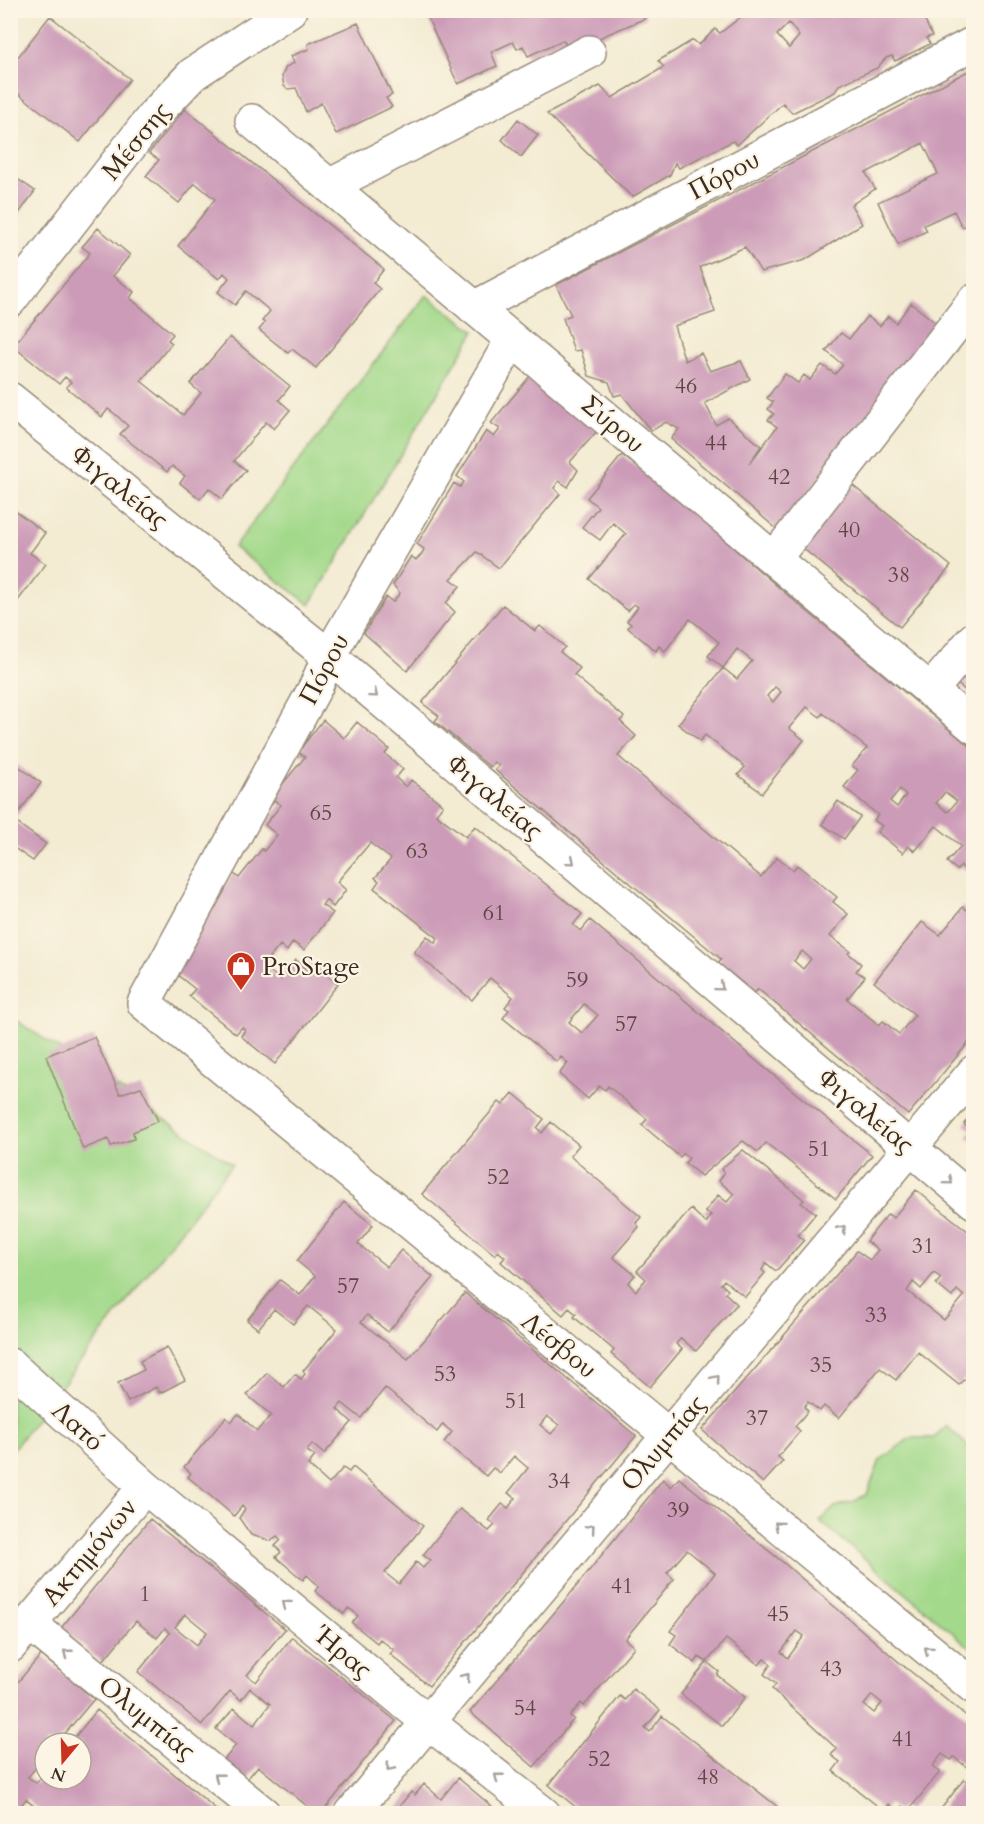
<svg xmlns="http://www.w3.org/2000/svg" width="984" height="1824" font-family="Cardo,serif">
<rect width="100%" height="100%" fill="#fcf5e5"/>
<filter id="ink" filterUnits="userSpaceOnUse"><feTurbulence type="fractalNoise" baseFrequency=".0167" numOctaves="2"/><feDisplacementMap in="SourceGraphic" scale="12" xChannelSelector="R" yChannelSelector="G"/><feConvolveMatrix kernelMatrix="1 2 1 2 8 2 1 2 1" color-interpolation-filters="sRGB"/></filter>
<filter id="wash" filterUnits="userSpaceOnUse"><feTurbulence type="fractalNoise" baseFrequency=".008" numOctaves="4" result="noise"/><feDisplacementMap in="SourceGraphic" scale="24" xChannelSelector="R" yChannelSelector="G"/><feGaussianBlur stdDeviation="1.35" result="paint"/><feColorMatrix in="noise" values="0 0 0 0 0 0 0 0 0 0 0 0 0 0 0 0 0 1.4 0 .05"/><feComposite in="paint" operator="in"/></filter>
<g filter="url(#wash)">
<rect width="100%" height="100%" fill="#f3ebd2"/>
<path fill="#a3d98b" stroke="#6f8254" stroke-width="1.5" d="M426,295L475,331L310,605L234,547Z
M11,1017L232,1164L11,1452Z
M946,1426L973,1450V1650L820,1521L835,1507L855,1501L867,1494L880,1460L898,1447L910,1438H934Z"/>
<g id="blocks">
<path fill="#cc9bb8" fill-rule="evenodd" d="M424,10H643L646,18L587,43L585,37L566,45L563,40L528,56L523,46L517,49L513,42L491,52L497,66L458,84Z
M750,10H755L756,13L758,10H920L932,36L926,38L930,44L895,61L892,56L886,58L877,68L839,85L835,92L792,113L783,103L737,145L733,141L679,168L675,163L670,175L632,197L547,114L600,86L612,98L664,67L658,61L693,40L699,45L715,29L720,33ZM789,23L799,36L789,48L777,35Z
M50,16L130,79L80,142L10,87V67Z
M358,23L392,95L386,98L392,107L336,134L321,103L306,112L296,88L288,89L284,86L282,76L286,67L294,63L291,56L309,49L308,44Z
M974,68V222L962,227L954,211L924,225L927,231L898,244L878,202L938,174L923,143L866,173L875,189L851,205L862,224L805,260L761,272L745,247L700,267L715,312L674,326L685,361L701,353L710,371L741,361L750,379L705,403L716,425L728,418L761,446L749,464L777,427L768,420L774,414L768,409L773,402L767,398L785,374L798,383L804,375L810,380L822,365L835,374L843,365L826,351L841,333L849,339L867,316L880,326L888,316L896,323L911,303L941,327L778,530L671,439L679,429L666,422L651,431L622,394L614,396L609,382L589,376L581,350L574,351L563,318L571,315L556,285Z
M185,109L384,269L373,283L380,289L316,368L292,349L288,353L259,330L265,323L262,321L270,311L246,291L235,305L218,292L229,278L224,273L219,279L178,246L215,199L195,183L179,203L146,176L159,160L149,153Z
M518,119L538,135L521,157L502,140Z
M10,174L35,191L10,226Z
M98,228L130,255L113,276L134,292L130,298L173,334L168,340L172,343L141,381L183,415L201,393L190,384L230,337L290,386L279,400L290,410L274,429L266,422L234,461L246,470L222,499L209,488L200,499L180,483L185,476L172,466L167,472L120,434L128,426L115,414L108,409L102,417L66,387L71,382L65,377L59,384L13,346L90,253L82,247Z
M531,375L597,431L570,462L578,470L568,487L559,481L554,488L560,494L499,568L477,552L451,579L460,586L446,603L455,612L407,671L364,633L386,597L393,602L400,593L393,585L411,556L416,560L422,554L424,549L417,544L454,483L460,487L464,482L457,476L486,431L494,437L500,429L491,423Z
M622,455L663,487L784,592L974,750V863L967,871L961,866L957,870L947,862L961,846L936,826L915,851L908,846L903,853L877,832L882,826L874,820L878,815L844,787L858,770L852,766L867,748L823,713L820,717L807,707L789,728L804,740L762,793L738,775L745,767L705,735L700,741L678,724L723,668L737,679L752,661L737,649L723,668L708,656L719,642L690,619L665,651L659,646L656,651L628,628L631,624L627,621L638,607L634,604L628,611L589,579L626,534L613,523L600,540L582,527L598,507L587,498ZM775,687L781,692L773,702L767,696ZM900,789L906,795L897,807L890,801ZM945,792L957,801L948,812L936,803Z
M846,480L951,566L900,627L800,546Z
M10,507L45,533L30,553L46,564L10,611Z
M503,605L535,631L540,626L565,647L560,652L580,668L574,675L624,717L620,721L636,736L618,756L625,762L761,877L777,857L793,870L797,865L837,897L833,902L848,914L830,936L850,951L848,953L861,964L856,971L865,977L847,999L879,1025L883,1021L899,1034L915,1015L874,982L922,922L940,935L963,907L974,915V1036L908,1115L758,989L755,993L718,963L721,959L495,770L499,766L494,762L490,767L435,721L439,716L422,703ZM802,951L811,959L803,969L794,961Z
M974,663V697L956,683Z
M323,720L344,738L357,722L389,749L385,754L403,769L396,778L406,787L411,780L443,805L436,814L466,837L475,826L582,914L573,925L581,931L590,920L760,1064L872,1155L836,1199L766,1143L758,1152L743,1141L701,1176L685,1163L689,1158L683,1154L680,1157L642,1125L647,1119L608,1086L605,1090L599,1086L588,1099L559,1074L568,1063L561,1057L557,1062L503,1018L509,1010L505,1007L513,997L490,978L472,1000L414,952L427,936L435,943L438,938L374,888L379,881L375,878L391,859L370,843L337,882L346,890L333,907L326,900L322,905L333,913L304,950L293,942L287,951L280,945L263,966L281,980L296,960L305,968L310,962L338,984L275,1064L241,1036L245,1030L242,1027L236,1034L189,996L195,989L170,969L233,873L239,878L262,849L264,851L277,835L265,825L281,805L271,798L305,757L298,752ZM584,1004L598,1015L582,1033L569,1022Z
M10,760L41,783L13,820L46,844L33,861L10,845Z
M838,801L860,817L844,839L822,824Z
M94,1037L120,1094L141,1087L158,1121L133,1132L134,1139L111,1146L108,1139L83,1149L46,1056Z
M513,1093L544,1119L537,1128L542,1133L551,1122L579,1145L570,1156L641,1217L636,1223L639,1227L613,1257L635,1275L628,1283L636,1291L646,1279L637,1271L691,1209L706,1223L711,1215L705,1212L718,1195L727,1202L734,1194L719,1181L724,1173L721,1169L743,1150L804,1200L801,1203L816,1213L798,1235L804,1240L776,1271L766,1263L762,1270L765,1273L745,1297L724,1280L721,1284L728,1290L725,1293L737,1304L696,1351L681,1338L676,1344L682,1349L650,1387L611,1354L614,1350L574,1317L576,1314L569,1308L563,1315L501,1262L505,1257L498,1251L495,1255L422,1194L499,1102L503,1105Z
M974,1112V1142L967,1137L972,1131L964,1124Z
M916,1190L974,1236V1395L970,1392L973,1388L964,1379L959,1385L918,1352L896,1380L880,1368L839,1418L824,1406L820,1411L808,1402L804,1407L808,1411L795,1426L800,1431L778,1457L783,1461L763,1483L702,1430L857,1251L870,1260L878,1250L866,1241L888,1214L893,1218ZM934,1273L941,1278L936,1284L952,1297L957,1290L964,1296L944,1320L907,1291L913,1282L921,1289Z
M344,1202L373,1225L358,1244L387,1267L401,1250L433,1277L388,1332L367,1315L361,1322L408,1359L465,1293L636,1436L429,1686L390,1654L394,1650L380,1639L377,1643L352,1623L358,1616L353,1611L348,1608L344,1614L315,1591L319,1586L307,1575L303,1580L276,1557L281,1552L275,1546L281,1540L277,1536L271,1541L251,1535L239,1518L245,1509L242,1506L234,1516L188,1477L191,1473L184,1467L226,1417L231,1422L238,1414L257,1431L271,1415L247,1395L267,1373L284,1387L295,1374L301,1379L305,1374L303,1371L337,1329L308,1306L293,1324L274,1309L258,1329L247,1320L280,1280L300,1295L315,1276L297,1261ZM385,1388L437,1432L443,1424L447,1428L452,1432L444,1442L486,1476L493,1468L500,1473L514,1456L528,1468L508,1493L516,1498L508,1508L502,1504L489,1520L495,1525L489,1531L460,1509L423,1555L430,1560L423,1568L416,1562L399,1584L385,1573L423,1526L353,1467L349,1472L343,1468L329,1484L308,1465L315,1456L307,1451L312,1444L324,1454L352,1422L337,1409L342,1403L361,1418ZM547,1416L559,1425L551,1434L540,1425Z
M167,1347L185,1380L160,1393L156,1387L128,1402L118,1383L144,1370L140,1361Z
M679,1478L785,1564L900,1663L974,1722V1773L954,1757L951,1760L942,1754L932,1767L940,1772L908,1811L902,1806L898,1811L889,1804L884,1811L833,1771L840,1762L831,1755L837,1749L772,1689L776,1684L764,1674L771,1664L764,1659L759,1665L726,1639L707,1662L699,1657L695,1663L670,1644L676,1635L670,1631L715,1573L687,1550L667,1573L674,1579L625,1639L634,1647L584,1706L581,1703L570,1716L574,1719L534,1767L470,1712L571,1593L663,1479L671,1487ZM797,1631L804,1636L788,1658L781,1652ZM872,1695L882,1703L874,1713L864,1705Z
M150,1519L285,1629L247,1675L256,1682L292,1637L396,1721L321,1814H317L258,1766L243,1784L220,1765L236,1745L216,1729L234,1708L254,1725L270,1704L250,1688L241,1700L230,1691L202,1725L138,1672L170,1633L165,1628L157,1638L136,1621L102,1662L61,1628ZM185,1614L207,1632L197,1645L175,1627Z
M41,1655L94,1699L57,1743H45V1757L28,1777L36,1783L45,1773V1779H81V1743H70L97,1710L222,1814H43L26,1799L14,1814H10V1691Z
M707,1662L719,1672L717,1675L745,1697L722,1726L681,1694Z
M633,1689L660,1710L645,1728L650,1732L662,1716L778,1807L772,1814H584L549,1785L620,1696L625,1700Z
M458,1778L501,1814H393L411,1792L415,1795L424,1784L441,1799Z
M964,1779L974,1786V1814H937Z"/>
</g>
</g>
<g filter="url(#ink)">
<use href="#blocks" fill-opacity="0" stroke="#978a78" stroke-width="1.5"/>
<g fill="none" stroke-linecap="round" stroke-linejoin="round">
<g stroke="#978a78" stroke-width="36">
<path id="street" d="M252,121L974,727
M329,186L589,52
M10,300L155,114L193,74L290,10
M474,308L974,43
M512,340L329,656L316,686L144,1003L974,1687
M10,399L341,666L974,1202
M774,559L974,301
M930,691L974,639
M10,1365L145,1487L428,1722L544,1814
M29,1623L264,1814
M10,1646L145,1487
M351,1814L974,1072"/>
</g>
<use href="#street" stroke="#fff" stroke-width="33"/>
</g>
<defs><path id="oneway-chevron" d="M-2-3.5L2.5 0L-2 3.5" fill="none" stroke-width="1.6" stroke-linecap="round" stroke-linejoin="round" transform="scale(1.5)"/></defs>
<g stroke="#a79f9a">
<use href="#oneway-chevron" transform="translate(374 694) rotate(40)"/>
<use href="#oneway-chevron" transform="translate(571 861) rotate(40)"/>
<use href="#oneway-chevron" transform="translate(720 987) rotate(40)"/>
<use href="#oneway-chevron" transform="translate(949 1181) rotate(40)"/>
<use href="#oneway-chevron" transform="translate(842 1229) rotate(-50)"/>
<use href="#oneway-chevron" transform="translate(716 1379) rotate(-50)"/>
<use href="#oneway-chevron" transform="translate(778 1525) rotate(-140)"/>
<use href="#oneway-chevron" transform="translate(591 1528) rotate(-50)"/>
<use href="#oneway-chevron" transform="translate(286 1604) rotate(-140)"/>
<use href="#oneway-chevron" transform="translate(928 1650) rotate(-140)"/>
<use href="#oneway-chevron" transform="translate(67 1653) rotate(-141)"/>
<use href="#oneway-chevron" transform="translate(466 1677) rotate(-50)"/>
<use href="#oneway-chevron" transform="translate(390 1767) rotate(130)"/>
<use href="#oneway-chevron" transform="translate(218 1777) rotate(-141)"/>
<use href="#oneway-chevron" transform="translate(498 1777) rotate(-142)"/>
</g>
</g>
<defs>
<g id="shop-pin" transform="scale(1.5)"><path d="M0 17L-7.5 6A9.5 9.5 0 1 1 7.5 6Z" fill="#c8321e" stroke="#fcf5e5"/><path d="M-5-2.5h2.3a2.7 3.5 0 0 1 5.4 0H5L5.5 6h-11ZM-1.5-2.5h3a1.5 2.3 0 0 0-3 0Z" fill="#fff"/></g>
</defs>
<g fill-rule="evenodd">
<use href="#shop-pin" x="241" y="966"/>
</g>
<g text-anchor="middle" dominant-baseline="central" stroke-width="4.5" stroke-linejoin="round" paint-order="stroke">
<g font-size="22" fill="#5f4644">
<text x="686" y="386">46</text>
<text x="716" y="443">44</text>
<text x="779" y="477">42</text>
<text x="849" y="530">40</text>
<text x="899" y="575">38</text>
<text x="321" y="813">65</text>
<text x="417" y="851">63</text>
<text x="494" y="913">61</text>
<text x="577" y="980">59</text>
<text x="626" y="1024">57</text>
<text x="819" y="1149">51</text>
<text x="498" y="1177">52</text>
<text x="923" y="1246">31</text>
<text x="348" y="1286">57</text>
<text x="876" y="1315">33</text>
<text x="821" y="1365">35</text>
<text x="445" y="1374">53</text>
<text x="516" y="1401">51</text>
<text x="757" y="1418">37</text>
<text x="559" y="1481">34</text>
<text x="678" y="1510">39</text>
<text x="622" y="1586">41</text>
<text x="145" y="1594">1</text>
<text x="778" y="1614">45</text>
<text x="831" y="1669">43</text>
<text x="525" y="1708">54</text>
<text x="903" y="1739">41</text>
<text x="599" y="1759">52</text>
<text x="708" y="1777">48</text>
</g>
<g font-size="26" fill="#3b2a1e" stroke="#fcf5e5">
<text transform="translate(136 141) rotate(-51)">Μέσσης</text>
<text transform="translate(724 175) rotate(-28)">Πόρου</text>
<text transform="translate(613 424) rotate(40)">Σύρου</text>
<text transform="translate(120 487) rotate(39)">Φιγαλείας</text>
<text transform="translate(324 669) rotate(-62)">Πόρου</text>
<text transform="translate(495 797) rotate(40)">Φιγαλείας</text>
<text transform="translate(866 1111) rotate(40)">Φιγαλείας</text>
<text transform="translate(559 1345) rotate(39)">Λέσβου</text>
<text transform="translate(78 1426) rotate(42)">Λατό</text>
<text transform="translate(663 1443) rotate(-50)">Ολυμπίας</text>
<text transform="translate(89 1552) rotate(-50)">Ακτημόνων</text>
<text transform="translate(343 1652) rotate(40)">Ήρας</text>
<text transform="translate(147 1718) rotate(39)">Ολυμπίας</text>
</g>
<g font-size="26" fill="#3b2a1e" stroke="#fcf5e5" text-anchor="start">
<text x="262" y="966">ProStage</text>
</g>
</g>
<rect width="984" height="1824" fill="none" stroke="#fcf5e5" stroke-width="36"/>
<g transform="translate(63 1761) rotate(199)"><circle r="28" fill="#fcf5e5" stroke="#afa495" stroke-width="1.5"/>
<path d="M0-4.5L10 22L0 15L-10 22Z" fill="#c8321e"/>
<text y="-9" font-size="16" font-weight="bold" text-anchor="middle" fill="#3b2a1e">N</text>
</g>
</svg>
